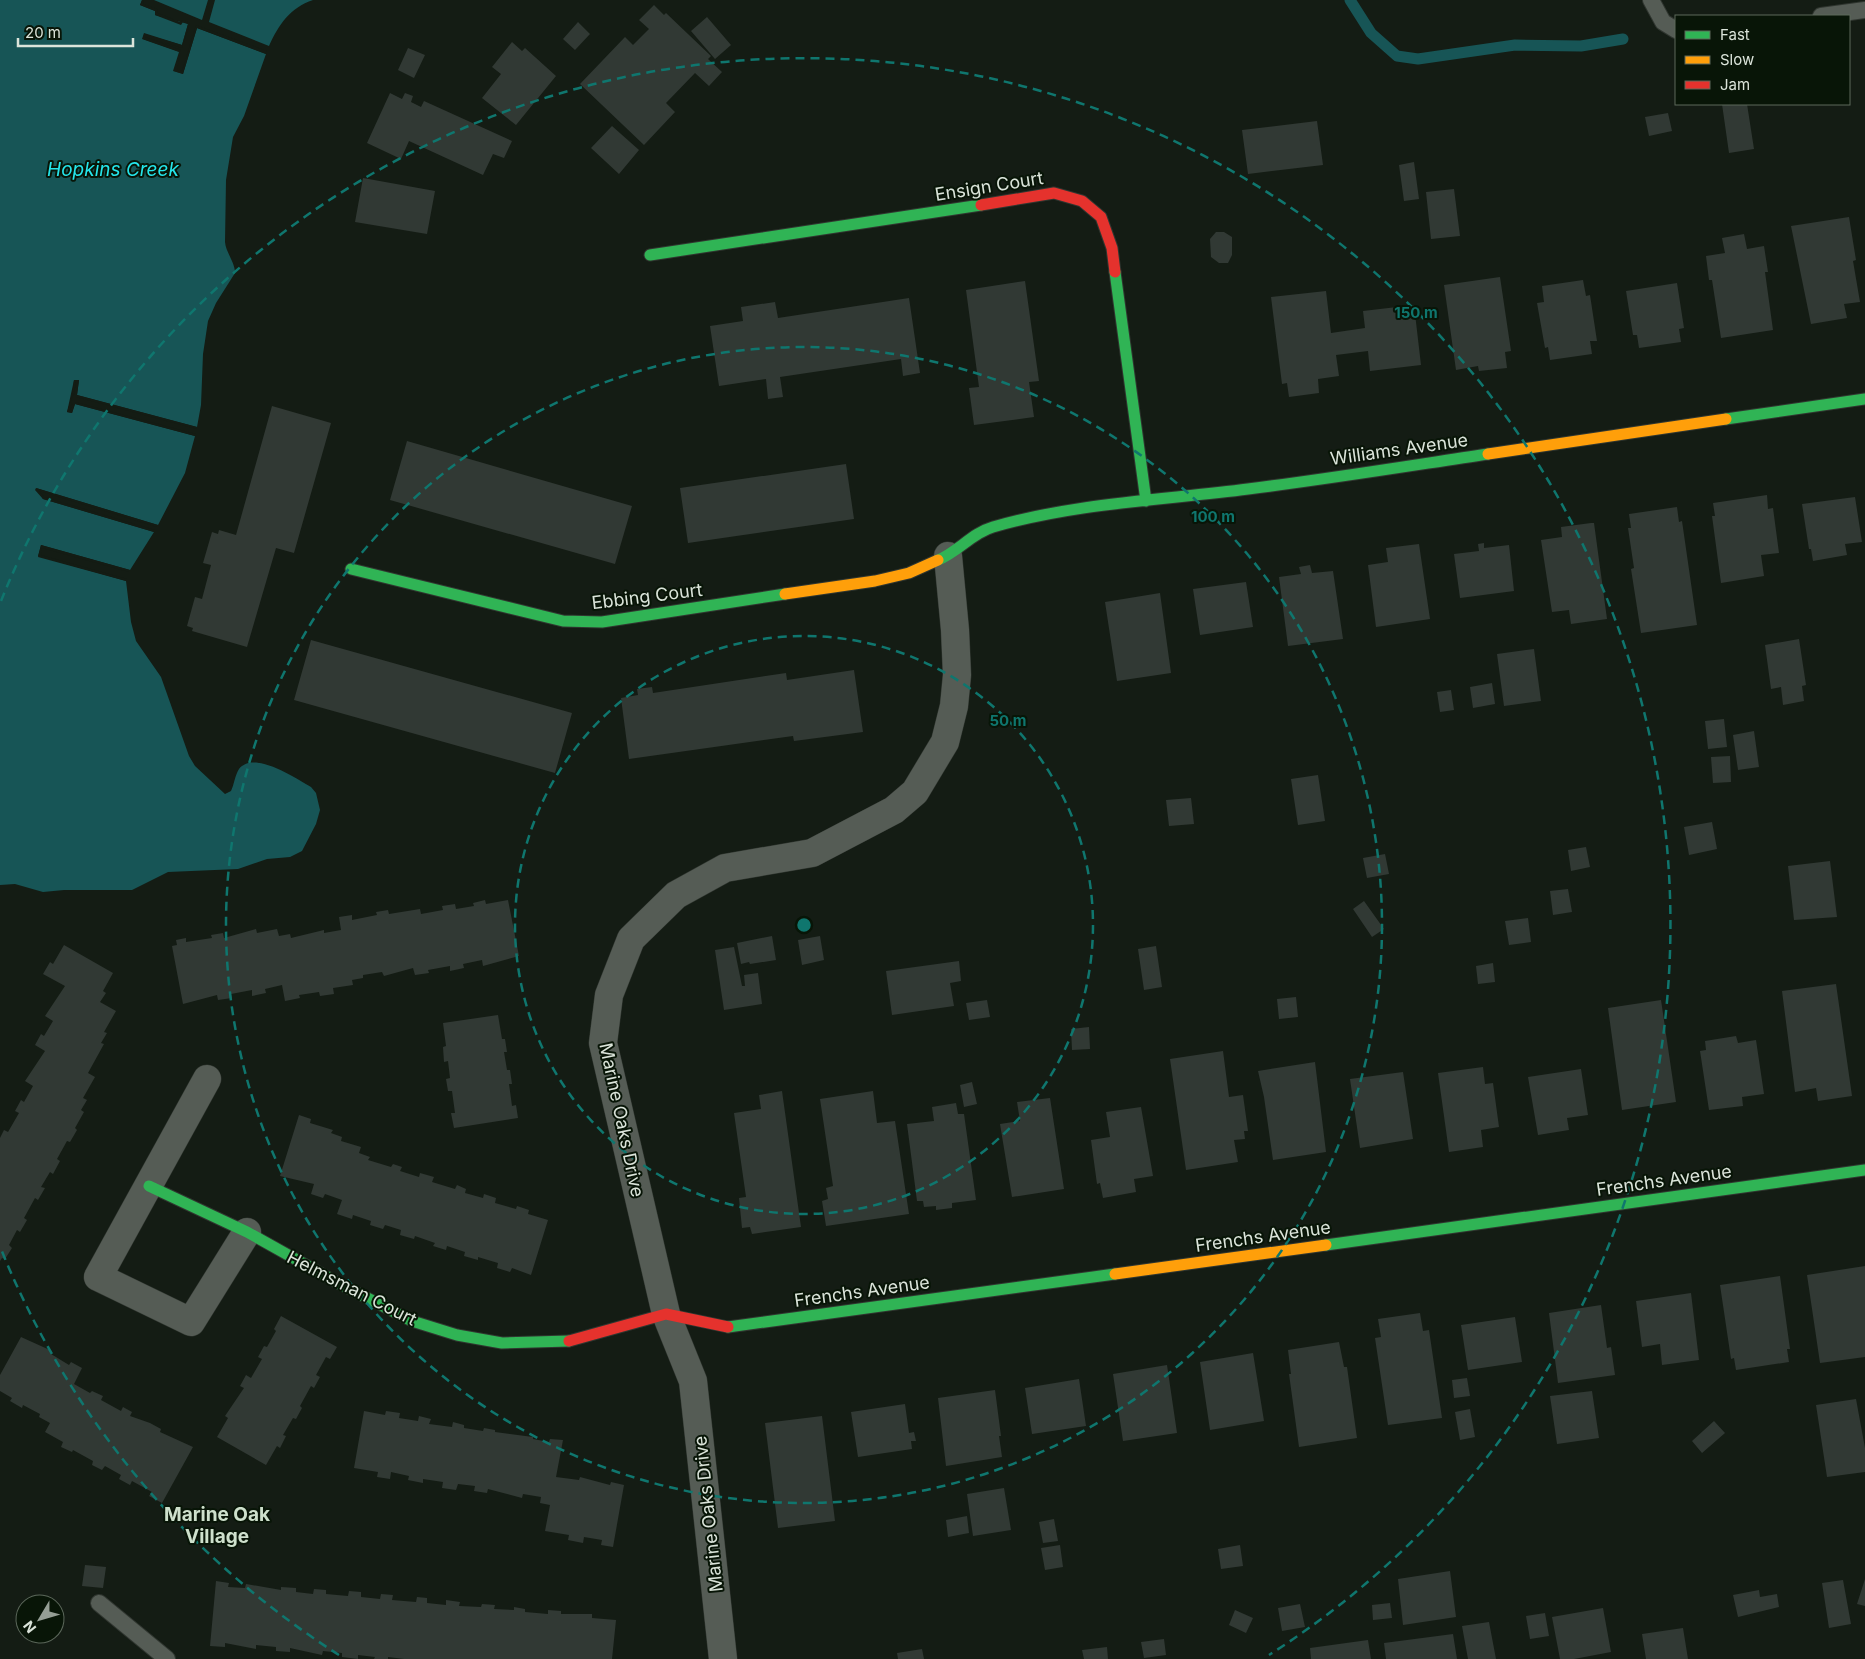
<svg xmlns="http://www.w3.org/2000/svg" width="1865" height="1659" font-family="Inter,sans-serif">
<rect width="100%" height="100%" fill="#141c14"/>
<path fill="#175556" d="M0,0H142L140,5L155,11V15L188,24L182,45L144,34L143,39L180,52L174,71L183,74L197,28L266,54L244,116L233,137L226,180L225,242C226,253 235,262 235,273L216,303L208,321L203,354L201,405L197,427L77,395L79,380H74L67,412L72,413L75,404L195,436L185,473L158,525L36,488L43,499L154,532L130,570L41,545L38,556L126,581L131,622L136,641L161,677L189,756L195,766L225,794L231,791C234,785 235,775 239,769C254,750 295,778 311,787L316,793L320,810L316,824L302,851L290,857L267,859L238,869L168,872L132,890H64L43,892L15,884L0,885Z
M154,0H208L202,20Z
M215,0H313C290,8 279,24 269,46L209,22Z"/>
<path fill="#141c14" d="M142,0H144L143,4L157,9L158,13L180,22L183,20L190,23L182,48L145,37L181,50L177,70L182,71L196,25L267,51L266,54L197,28L183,74L173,71L179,52L142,39L144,33L182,45L188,24L183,22L181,25L155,15V11L140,5Z
M74,380H79L77,395L197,427V429L76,397L74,395L76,382L70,410L73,403L75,402L196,434L195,436L75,404L72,413L67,412L72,396Z
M36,488L148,522L158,525L157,527L39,491L44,497L155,530L154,532L43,499L35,490Z
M41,545L130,570L129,572L42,548L41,555L127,579L126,581L38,557Z"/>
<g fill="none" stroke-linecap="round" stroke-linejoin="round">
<path stroke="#175556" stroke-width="11" d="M1350,0L1371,33L1397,56L1418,59L1515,45L1581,46L1623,39"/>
</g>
<path fill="#313934" d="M654,5L664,15L666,13L711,56L708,59L722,72L709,86L695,73L666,103L675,112L644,145L580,84L625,37L633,45L649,29L639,20Z
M707,17L731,45L715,59L691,31Z
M578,22L590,34L575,50L563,39Z
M512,42L522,51L525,48L556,76L516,125L482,98L501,74L492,67Z
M408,48L425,55L414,78L398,70Z
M390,93L402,99L405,93L413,96L411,102L421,107L424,101L512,141L504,158L493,154L483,175L409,141L401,159L367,143Z
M1722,104H1747L1754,149L1729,153Z
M1668,113L1672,131L1649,136L1645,117Z
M1317,121L1323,165L1248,174L1242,130Z
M612,126L639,150L619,174L591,148Z
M1414,162L1419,199L1404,201L1399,165Z
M363,178L435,191L427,234L355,222Z
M1454,189L1460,236L1431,239L1426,192Z
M1849,217L1856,260L1853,261L1860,302L1844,304L1847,318L1811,324L1791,226Z
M1216,232H1224L1232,237V255L1228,263H1219L1211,257L1210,239Z
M1744,234L1747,249L1764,246L1768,272H1765L1773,330L1721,338L1712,280H1709L1706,256L1725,253L1722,238Z
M1500,277L1511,351L1505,352L1507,368L1479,371L1478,366L1456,370L1444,285Z
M1583,280L1586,296L1590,295L1597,341H1590L1592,354L1550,360L1548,347L1545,348L1537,303L1544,302L1542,286Z
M1025,281L1039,381L1029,382L1034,417L974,425L969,388L979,387L966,290Z
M1677,283L1684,328L1679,329L1681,342L1639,348L1637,335H1633L1626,291Z
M1326,291L1331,333L1365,328L1363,311L1414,305L1421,365L1370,371L1368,351L1336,355L1339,376L1318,379L1319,393L1289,397L1287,383L1282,384L1271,297Z
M909,298L920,373L903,376L901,359L780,377L783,397L768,399L766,379L719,386L710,326L743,321L741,307L775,302L778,318Z
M272,406L331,423L294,553L276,548L247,647L192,631L193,628L187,626L195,597L202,599L211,565L203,563L212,532L218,534L219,530L236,535Z
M407,441L632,506L615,564L390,500Z
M846,464L854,519L688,543L680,488Z
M1767,495L1768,509L1773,508L1779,553L1761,555L1764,576L1721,583L1712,516H1715L1713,503Z
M1855,497L1862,542L1845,544L1847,555L1813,561L1811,549H1809L1802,504Z
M1677,507L1679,522L1682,521L1697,625L1641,633L1631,569L1634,568L1628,528H1631L1629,514Z
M1591,523H1594L1607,619L1571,624L1569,610L1552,612L1541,540L1562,537L1561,527Z
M1484,543V548L1509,545L1514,591L1460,598L1454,554L1479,551L1478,544Z
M1419,544L1430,619L1376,627L1368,565L1388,562L1386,548Z
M1310,565L1312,573L1333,571L1343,639L1288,646L1279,577L1301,574L1299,567Z
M1246,582L1253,627L1200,635L1193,589Z
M1160,593L1171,673L1117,681L1105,602Z
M1799,639L1806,685L1802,686L1804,701L1783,705L1781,687L1771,689L1765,645Z
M311,640L572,713L555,773L294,700Z
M1534,649L1541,701L1504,706L1497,654Z
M854,670L863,732L794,741L793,736L629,759L621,698L638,695L637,689L652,687L653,693L786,673L787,680Z
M1492,683L1495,704L1473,708L1470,687Z
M1451,690L1454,710L1440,712L1437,692Z
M1724,719L1727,747L1708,749L1705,721Z
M1754,731L1759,767L1738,770L1733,735Z
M1730,756L1731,782L1713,783L1711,757Z
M1318,775L1325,821L1298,825L1291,779Z
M1191,798L1194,824L1169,826L1166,800Z
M1712,822L1717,849L1689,855L1684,827Z
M1586,847L1590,867L1571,871L1568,850Z
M1385,854L1389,874L1367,878L1363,858Z
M1830,861L1837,917L1794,920L1788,866Z
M1568,889L1572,912L1553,915L1550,891Z
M485,900L486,904L508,900L519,956L483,966L482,960L463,964L464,968L450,971V966L428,970L429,973L415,975L413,968L384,976L382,972L363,975V978L352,980L353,985L333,988L334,994L320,996L319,992L299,995L300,998L285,1001L282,985L265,989L266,993L252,996V990L231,994L232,998L218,1000L217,995L183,1004L172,946L177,945L176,940L186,938V942L212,938L211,935L223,933L224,938L256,929L257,933L277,929L279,936L290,934L291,938L324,930V933L341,930L339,917L352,915V920L377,915L376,912L388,910L389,914L420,909L421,914L443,910L442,906L455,904L456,909L474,906L473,903Z
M1364,901L1384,929L1372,937L1353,909Z
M1528,918L1531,942L1509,945L1505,921Z
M772,936L776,960L750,964L749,962L741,964L737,943Z
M820,936L824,960L802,965L798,940Z
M64,945L113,973L103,991L106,993L100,1002L116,1011L104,1032L107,1033L101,1043L104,1044L88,1073L95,1077L83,1098L87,1100L81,1110L84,1112L75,1128L77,1130L70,1142L67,1141L57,1159L60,1161L53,1174L50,1172L41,1187L45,1188L38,1200L35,1198L24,1218L27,1220L20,1232L17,1230L9,1245L12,1248L5,1259L2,1258L0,1261V1138L4,1130L8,1132L19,1113L15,1111L21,1100L24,1102L33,1086L25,1081L45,1051L35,1045L41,1034L44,1036L53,1021L45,1016L65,986L43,974L50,962L53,964Z
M1156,946L1162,987L1144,990L1138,949Z
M734,947L742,986H745L744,975L758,973L762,1004L724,1010L715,950Z
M959,961L961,981L950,983L954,1006L892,1015L886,971Z
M1493,963L1495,982L1478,984L1476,966Z
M1836,984L1852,1096L1818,1101L1816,1088L1795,1092L1782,991Z
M1296,997L1298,1017L1279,1019L1277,999Z
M987,1000L990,1017L969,1020L966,1003Z
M1661,1000L1676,1102L1622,1110L1608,1008Z
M498,1015L502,1039H505L507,1052H504L507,1070H510L512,1084H509L512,1106L516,1105L518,1118L454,1128L451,1113H455L452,1091H448L446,1079L450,1078L448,1061L444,1062L443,1047L446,1046L443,1023Z
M1089,1027L1090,1049L1072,1050L1071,1029Z
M1736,1036L1738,1043L1756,1040L1764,1094L1742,1097L1743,1106L1709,1110L1700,1051L1706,1050L1705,1041Z
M1223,1051L1229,1097L1243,1095L1248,1131H1244L1245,1139L1234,1140L1238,1162L1186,1170L1170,1059Z
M1315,1062L1326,1152L1273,1160L1264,1097L1258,1071Z
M1483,1067L1485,1084L1493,1083L1499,1127L1481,1130L1483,1147L1449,1152L1438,1073Z
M1581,1069L1588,1115L1567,1118L1569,1130L1538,1135L1528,1077Z
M1403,1072L1413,1139L1360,1148L1350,1079Z
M972,1082L977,1104L964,1107L960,1085Z
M782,1091L801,1227L752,1234L750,1227L742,1228L739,1198L746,1197L734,1113L761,1109L759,1095Z
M873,1091L877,1123L895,1121L909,1214L826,1226L822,1201L828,1199L826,1188L833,1186L820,1099Z
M1050,1098L1064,1189L1012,1197L1000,1124L1020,1121L1017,1102Z
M956,1103L958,1114H964L976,1200L952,1203V1208L936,1210V1206L924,1207L923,1201H917L907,1124L934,1121L932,1107Z
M1141,1107L1153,1176L1134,1179L1136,1192L1103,1198L1100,1183L1097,1184L1091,1140L1110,1137L1106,1112Z
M299,1115L311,1119L310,1123L333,1130L331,1133L342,1137L341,1141L361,1147L359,1153L370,1157L368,1160L391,1167L393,1164L402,1167L400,1171L419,1177L420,1173L434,1177L432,1182L455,1189L457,1185L466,1189L465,1193L483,1198L484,1194L496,1198L495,1203L516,1209L517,1206L529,1210L528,1214L548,1220L531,1275L512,1268L510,1272L497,1268L498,1263L478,1257V1260L464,1256L465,1252L447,1246L446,1250L433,1246L435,1243L415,1236L414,1239L400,1235L401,1230L385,1225L383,1229L370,1225L371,1221L353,1215L352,1219L337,1214L342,1200L325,1194L323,1198L311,1194L314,1184L280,1176Z
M1865,1266V1357L1820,1363L1807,1275Z
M1780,1276L1790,1349H1787L1789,1362L1736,1370L1734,1358L1731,1359L1720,1285Z
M1691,1293L1699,1360L1662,1365L1660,1344L1642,1347L1636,1301Z
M1601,1305L1607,1348L1611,1347L1615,1375L1558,1383L1549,1313Z
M1420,1313L1423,1331L1429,1330L1442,1418L1388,1425L1375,1338L1381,1337L1378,1319Z
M281,1316L337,1347L330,1359L326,1357L316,1375L320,1377L314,1388L311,1386L300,1406L302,1408L296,1419L293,1418L283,1435L286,1436L280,1448L277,1446L266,1465L217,1437L228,1418L225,1416L244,1388L240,1386L246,1375L251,1378L262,1359L258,1357L264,1346L267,1347L276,1331L274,1329Z
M1515,1317L1522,1362L1468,1370L1461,1325Z
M21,1337L52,1351L51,1354L69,1365L71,1362L82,1368L74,1384L90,1393L92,1391L103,1396L101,1400L121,1411L123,1407L132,1412L130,1416L150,1423L161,1429L160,1432L193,1447L162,1503L149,1496L152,1492L132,1481L130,1485L119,1479L121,1475L105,1466L102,1470L92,1465L93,1461L73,1450L72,1452L61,1447L63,1442L45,1432L50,1423L39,1417L40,1414L23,1405L22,1408L10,1401L12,1398L0,1391V1375Z
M1339,1342L1344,1367H1347L1357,1438L1299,1447L1289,1374H1291L1288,1350Z
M1253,1353L1264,1421L1210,1430L1200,1362Z
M1167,1365L1177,1433L1123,1441L1113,1374Z
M1467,1378L1470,1396L1454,1398L1452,1380Z
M1079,1379L1086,1426L1032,1434L1025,1388Z
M995,1390L1001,1436H999L1002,1457L946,1466L938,1398Z
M1592,1391L1599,1438L1557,1444L1550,1396Z
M1856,1399L1865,1448V1472L1827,1477L1816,1405Z
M905,1404L909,1433L914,1432L916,1441H911L912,1449L858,1457L851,1412Z
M1470,1409L1475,1437L1460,1440L1455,1412Z
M364,1411L385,1415L386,1411L400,1413L399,1418L418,1421L419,1416L431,1419L429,1424L452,1427L453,1422L464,1425V1428L483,1431L484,1428L495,1430V1432L533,1437V1439L549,1442L550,1439L563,1440L556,1477L579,1480L580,1477L610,1485L611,1482L624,1485L613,1547L601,1545L602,1540L584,1537L583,1543L568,1540L569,1535L545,1531L550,1505L540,1503L541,1497L523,1494L522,1498L488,1489L487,1493L474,1491L475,1486L458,1484L456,1490L442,1488L443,1482L423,1479V1483L408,1480L409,1476L391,1472L390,1479L377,1477L378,1472L354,1468Z
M822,1416L835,1521L778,1528L765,1423Z
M1714,1421L1725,1433L1702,1453L1692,1441Z
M1004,1488L1011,1530L973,1536L967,1494Z
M967,1516L969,1533L948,1537L946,1520Z
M1054,1519L1058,1541L1043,1543L1039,1522Z
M1060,1545L1063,1567L1045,1570L1041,1548Z
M1240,1545L1243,1566L1221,1569L1218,1549Z
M85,1565L106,1567L103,1588L82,1586Z
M1450,1571L1456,1617L1403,1625L1398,1579Z
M1865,1579V1606L1857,1604Z
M1843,1580L1851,1624L1829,1628L1822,1583Z
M216,1581L229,1583L228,1587L245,1588L246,1584L281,1590V1587L296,1588V1592L313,1594L314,1589L326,1590V1594L348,1596L349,1591L361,1592V1597L380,1599L381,1594L393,1595L392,1600L416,1602L417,1597L427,1598V1603L446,1605V1600L460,1602L459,1606L481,1607L482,1604L495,1605L494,1609L514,1610V1607L525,1609V1612L548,1614V1610L561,1611V1614H592V1618L616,1620L612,1659H404L388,1657V1659H374L375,1657L358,1655V1659L342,1657V1653L323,1651L322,1655L290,1648V1652L276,1651V1647L256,1645V1649L225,1643V1647L210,1646Z
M1759,1590L1760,1597L1777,1594L1779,1607L1738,1617L1733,1595Z
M1390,1603L1392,1618L1373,1620L1372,1605Z
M1300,1604L1305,1627L1282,1631L1278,1608Z
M1603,1608L1611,1652L1574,1659H1560L1552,1617Z
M1235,1610L1253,1618L1246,1633L1229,1625Z
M1545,1613L1549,1636L1530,1639L1526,1616Z
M1489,1622L1496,1659H1468L1462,1626Z
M1683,1628L1688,1659H1646L1642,1634Z
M1453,1634L1457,1659H1386L1384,1643Z
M1164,1639L1166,1655L1144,1658L1141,1642Z
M1368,1640L1371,1659H1311L1310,1648Z
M1107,1647L1108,1659H1084L1082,1650Z
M922,1649L924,1659H898L897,1653Z"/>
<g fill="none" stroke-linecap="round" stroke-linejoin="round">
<g stroke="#303630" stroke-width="18">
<path id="lane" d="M1651,0L1663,22L1676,30
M1821,16L1865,10
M99,1603L167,1659"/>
</g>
<g stroke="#303630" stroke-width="29">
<path id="street" d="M207,1079L98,1277L191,1322L247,1232
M723,1659L693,1381L666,1314L603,1043L609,995L631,939L676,895L725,868L812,853L894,810L915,792L945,742L954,706L957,675L955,630L948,556"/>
</g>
<g stroke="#303630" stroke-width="13">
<path id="fast" d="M650,255L981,205
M1115,272L1146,501
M1726,419L1865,399
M938,560C958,552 972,533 993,527C1076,503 1163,500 1248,489C1328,479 1408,466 1488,454
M351,569L563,621L602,622L785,594
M149,1186L247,1232L340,1284L412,1321L457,1335L502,1343L569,1341
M1326,1245L1865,1170
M728,1327L1115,1274"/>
</g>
<g stroke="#303630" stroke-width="13">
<path id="slow" d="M1488,454L1726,419
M785,594L875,581L909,573L938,560
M1115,1274L1326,1245"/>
</g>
<g stroke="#303630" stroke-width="13">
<path id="jam" d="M981,205L1054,193L1082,201L1101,217L1112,248L1115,272
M569,1341L666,1314L728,1327"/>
</g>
<use href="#lane" stroke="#555c55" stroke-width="16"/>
<use href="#street" stroke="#555c55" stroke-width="28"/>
<use href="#fast" stroke="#30b455" stroke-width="11"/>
<use href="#slow" stroke="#ff9f0a" stroke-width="11"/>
<use href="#jam" stroke="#e5322d" stroke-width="11"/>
</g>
<g fill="none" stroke="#0f766e" stroke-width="2.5" stroke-dasharray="9 6">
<circle cx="804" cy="925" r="289"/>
<circle cx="804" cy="925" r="578"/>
<path d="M339 1655A866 866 0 0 1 1 1249M1 601A866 866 0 1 1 1269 1655"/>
</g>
<g text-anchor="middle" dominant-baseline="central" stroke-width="4" stroke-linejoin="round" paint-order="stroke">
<g font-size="18" fill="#dbe4da" stroke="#081507">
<text transform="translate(989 186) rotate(-9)">Ensign Court</text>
<text transform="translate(1399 449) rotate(-8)">Williams Avenue</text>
<text transform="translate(647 596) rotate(-7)">Ebbing Court</text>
<text transform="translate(622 1120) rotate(78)">Marine Oaks Drive</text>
<text transform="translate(1664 1180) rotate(-8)">Frenchs Avenue</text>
<text transform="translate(1263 1236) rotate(-8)">Frenchs Avenue</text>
<text transform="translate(352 1288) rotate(27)">Helmsman Court</text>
<text transform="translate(862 1291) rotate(-8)">Frenchs Avenue</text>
<text transform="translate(708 1514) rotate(-96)">Marine Oaks Drive</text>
</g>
<g font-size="19" font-style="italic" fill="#25e6eb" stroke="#081507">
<text x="113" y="169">Hopkins Creek</text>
</g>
<g font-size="19" font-weight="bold" fill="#cee0cc" stroke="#081507">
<text x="217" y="1514">Marine Oak<tspan x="217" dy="22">Village</tspan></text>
</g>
</g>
<circle cx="804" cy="925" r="8" fill="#0f766e" stroke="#081507" stroke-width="2.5"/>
<g font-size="15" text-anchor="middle" font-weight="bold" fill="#0f766e" stroke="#081507" stroke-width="4" stroke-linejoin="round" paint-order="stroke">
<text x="1416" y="318">150 m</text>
<text x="1213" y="522">100 m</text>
<text x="1008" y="726">50 m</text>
</g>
<rect x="1675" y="15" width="175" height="90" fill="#081507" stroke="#5c685b"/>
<rect x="1685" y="31" width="25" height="8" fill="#30b455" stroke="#5c685b"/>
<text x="1720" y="40" font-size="15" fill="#dbe4da">Fast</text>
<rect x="1685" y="56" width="25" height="8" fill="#ff9f0a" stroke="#5c685b"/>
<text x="1720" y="65" font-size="15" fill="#dbe4da">Slow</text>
<rect x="1685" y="81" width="25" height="8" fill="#e5322d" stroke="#5c685b"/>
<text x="1720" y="90" font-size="15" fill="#dbe4da">Jam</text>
<g transform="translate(40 1619) rotate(232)"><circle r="24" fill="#081507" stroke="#5c685b"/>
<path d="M0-4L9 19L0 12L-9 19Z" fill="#959e95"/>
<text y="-8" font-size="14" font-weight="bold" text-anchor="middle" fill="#dbe4da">N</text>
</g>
<path d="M18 38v8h115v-8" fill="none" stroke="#dbe4da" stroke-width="2.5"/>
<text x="25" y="38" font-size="15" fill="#dbe4da" stroke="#081507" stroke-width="4" paint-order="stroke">20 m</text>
</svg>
